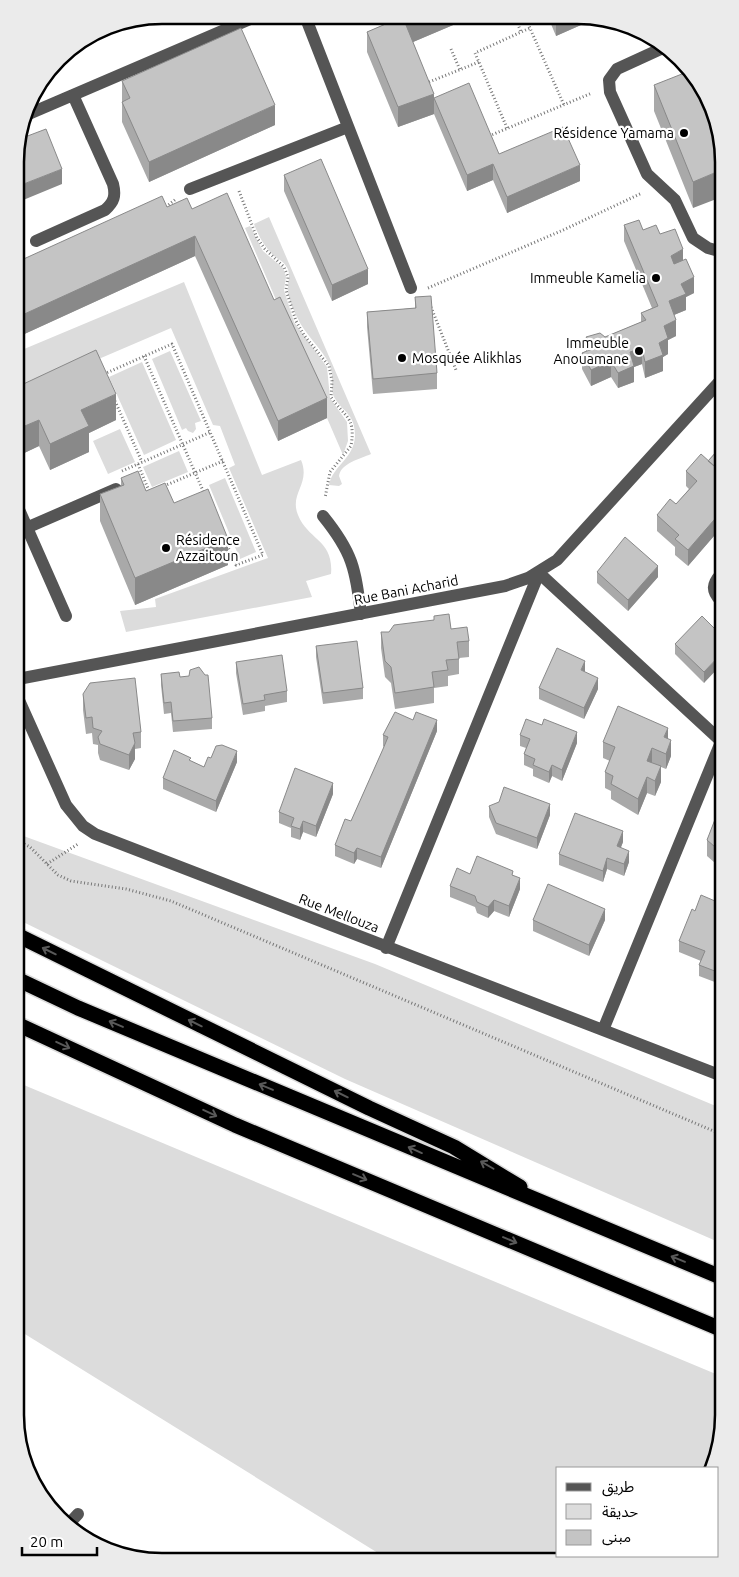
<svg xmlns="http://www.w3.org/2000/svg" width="739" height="1577" font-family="Ubuntu,'Noto Sans Arabic',sans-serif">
<rect width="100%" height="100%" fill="#fff"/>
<path fill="#dcdcdc" d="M269,217L371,454C360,459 341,463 339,476L342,484L339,486L329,485C333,465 354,459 355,436C355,413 343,413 334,397C330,390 335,375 329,364C321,347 305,335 297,317C293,309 289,300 288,292C287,283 292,274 286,266C283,261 278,259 274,256C264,246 259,237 254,224Z
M250,226L263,251L283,268L286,277L284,290L294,322L327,367L330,398L347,422L348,441L343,455L245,228Z
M184,282L262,475L301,460C311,484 289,493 298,515C308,540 334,540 331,574L306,581L312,597L126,632L120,611L156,607L155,599L268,558L229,468L235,465L220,426L213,425L171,328L17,394V352Z
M170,351L201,421L195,423L196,429L193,433L188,431L186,428L182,430L152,359Z
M142,362L176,440L144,455L109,377Z
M120,429L135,462L108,474L93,441Z
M179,451L188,472L152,487L143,467Z
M225,478L256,552L240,559L209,485Z
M18,834L375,964L723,1109V1244L345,1079L19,920Z
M19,1083L723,1377L724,1425L714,1468H558V1556H618L615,1557L386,1558L20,1331Z"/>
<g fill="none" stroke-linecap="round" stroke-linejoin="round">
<g stroke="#dbdbdb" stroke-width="18">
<path id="highway" d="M19,936L369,1108L454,1147L520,1187
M19,980L78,1008L723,1278
M19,1025L235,1125L723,1330"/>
</g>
<path stroke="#777" stroke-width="3" stroke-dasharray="1 2.5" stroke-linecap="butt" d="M515,17L521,32
M525,17L564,105
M451,49L460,70
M429,82L479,62
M507,128L475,53L530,28
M489,136L592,93
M239,191L257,238L265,249L284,267L288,277L286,290L296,321L304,335L329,366L332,381L331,397C345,418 356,416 351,446L330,472L325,498
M163,209L176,199
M428,288L561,231L642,193
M431,307L456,370
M144,356L204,493
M104,374L172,344L263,555L236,565L227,545
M115,401L142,462
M138,464L149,491
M122,471L211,432
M164,486L223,461
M18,841L30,847L58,875L71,881L126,889L171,901L723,1135
M47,864L78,844"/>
<path stroke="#555" stroke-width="12" d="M305,16L411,288
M665,47L617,69L609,80L610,92L647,174L675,200L693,238L708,248L719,251
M24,116L257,16
M190,189L348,127
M36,241L105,210C114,202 116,196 113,184L73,95
M17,505L66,616
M323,516C353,553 355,568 361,614
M17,532L116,489
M721,574C712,584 711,591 721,601
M18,679L505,586L528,578L557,560L720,381
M18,698L66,805L83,826L95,834L722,1076
M386,948L539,573L721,741
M603,1030L721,742
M67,1526L78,1514"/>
<use href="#highway" stroke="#000" stroke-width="15"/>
</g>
<path fill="#a9a9a9" d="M385,16L472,17L413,42L434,98L499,154L580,181L507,213L493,180L467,191L434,114L398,127L367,52V32L388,23Z
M548,17L590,18V21L556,36Z
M122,81L275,125L149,182L122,122Z
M654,85L714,130L693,208L654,111Z
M284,175L368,284L332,301L284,191Z
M167,207L192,209L327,418L278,441L195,256L20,336L17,328V262Z
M624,225L660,234L683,261L694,293L686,297V310L674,315L676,336L668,340V354L663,357V371L645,378L642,364L634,367V382L618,388L611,377L591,386L582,369V353L586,351V337H605L641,322V313L652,308L624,241Z
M415,297L437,373V389L373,394L367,327V312L415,308Z
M17,387L116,420L89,433V452L50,470L39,446L20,455L17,448Z
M720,441V529L688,566L675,555V547L657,531V515L676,504L689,489L686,486V471L708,461L716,451V445Z
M121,478L146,491L228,565L135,605L100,521V494L121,486Z
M597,572L658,577L628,611L597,583Z
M434,616L451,629L469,641V657L459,658V674L448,676V686L434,688V703L395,709L391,683L385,677L381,648V632H389L434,620Z
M721,635L704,683L675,654V644Z
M316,646L363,688V699L323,704L316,657Z
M236,662L287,691V702L265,706V711L243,715L236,673Z
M585,672L598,689L584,719L539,699V688Z
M161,674L212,718V729L173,732L171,713L164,714L161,685Z
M83,694L141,732V748L135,749V759L129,770L100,760L98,753V745L93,744L92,733L86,734L83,710Z
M437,731L381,868L357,859L354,864L335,856V845L351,821L384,747L383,746V735Z
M520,735L577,743L562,781L552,776L549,783L533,776V769L524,765V754L526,748L520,746Z
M668,739L671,756L666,769L661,767V782L655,796L647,793L638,815L611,799V791L605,788V772L610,761L603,758V742Z
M211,758L237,762L216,812L163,789V778L191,761L204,767Z
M333,794L316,837L303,832L300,840L291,837V828L279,823V812Z
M721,804L722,869L707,856V840Z
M489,806L550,815L537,849L496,834L489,817Z
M623,842L621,847L629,862L624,876L607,869L603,882L559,865V854Z
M470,874L513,875L520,889L509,917L494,911L488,918L477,913L475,907L450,897V886Z
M722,904V979L720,984L699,976V965L701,961L679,952V941L695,911Z
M533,920H605L589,956L533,931Z"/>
<path fill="#898989" d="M426,17H472L406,45V25Z
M556,17L590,18V21L556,36Z
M434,94V114L398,127V107Z
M275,105V125L149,182V162Z
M493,164V180L467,191V175Z
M580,165V181L507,213V197Z
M62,169V184L16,203V187Z
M719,171V198L693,208V182Z
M195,236V256L20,336V316Z
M683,249V265L671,272V256Z
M368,269V284L332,301V285Z
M694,277V293L686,297V310L669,317V301L681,284Z
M676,320V336L668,340V354L663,357V371L645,378V362L659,343L664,326Z
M642,348V364L634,367V382L618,388V373L630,352Z
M611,361V377L591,386V370Z
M116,394V420L89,433V452L50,470V444L81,410Z
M327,398V418L278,441V421Z
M39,420V446L20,455V428Z
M720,513V529L688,566V550Z
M228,539V565L135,605V578Z
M658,566V577L628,611V600Z
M721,654V665L704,683V672Z
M585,661V672L581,670Z
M598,678V689L584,719V708Z
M437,720V731L381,868V857Z
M668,728V744L664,737Z
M577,732V743L562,781V770Z
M671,740V756L666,769V754Z
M135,743V759L129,770V755Z
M652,748V764L647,761Z
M237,751V762L216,812V801Z
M552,765V776L549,783V772Z
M661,766V782L655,796V781Z
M647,777V793L638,815V799Z
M333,783V794L316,837V826Z
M550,804V815L537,849V838Z
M303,821V832L300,840V829Z
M623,831V842L617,857V846Z
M357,848V859L354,864V853Z
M629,851V862L624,876V864Z
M607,858V869L603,882V871Z
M520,878V889L509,917V906Z
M494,900V911L488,918V907Z
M605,909V920L589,956V945Z
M722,968V979L720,984V973Z"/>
<path fill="#c4c4c4" stroke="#898989" d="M394,16L426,17L406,25L434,94L398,107L367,32L395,20Z
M241,28L275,105L149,162L122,102L130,98L122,81Z
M687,72L696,86L714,130L719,128V171L693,182L654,85Z
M469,83L499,154L563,127L580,165L507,197L493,164L467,175L434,98Z
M46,129L62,169L16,187V143L17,140Z
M321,159L368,269L332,285L284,175Z
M227,193L274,300L280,297L327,398L278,421L195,236L20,316L17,308V262L162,196L167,207L187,198L192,209Z
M639,220L643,230L656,225L660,234L675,229L683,249L671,256L674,264L686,259L694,277L681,284L686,294L669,301L676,320L664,326L668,338L659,343L663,355L645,362L642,348L630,352L634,366L618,373L611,361L591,370L582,353L592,349L586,337L600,333L605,337L646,320L641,313L658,306L624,225Z
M431,296L437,373L373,379L367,312L416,308L415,297Z
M96,350L116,394L81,410L89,426L50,444L39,420L20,428L17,422V387Z
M720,441V471L708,461L720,448L716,445Z
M701,454L720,471V513L688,550L675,539L679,535L657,515L670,499L676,504L697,481L686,471Z
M138,471L146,491L165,483L174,503L208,489L228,539L135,578L100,494L124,485L121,478Z
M625,537L658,566L628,600L597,572Z
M449,614L451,629L467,627L469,641L457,642L459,659L446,660L448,670L432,672L434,687L395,693L391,667L385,661L381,632H389L394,625L434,620V616Z
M702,616L721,635V654L704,672L675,644Z
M357,641L363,688L323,693L316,646Z
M557,648L585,661L581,670L598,678L584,708L539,688Z
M282,655L287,691L264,695L265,700L243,704L236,662Z
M199,667L205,675H208L212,718L173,721L171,702L164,703L161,674L179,672L180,677L189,676L190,670Z
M135,678L141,732L133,733L135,743L129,755L100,744L98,737L102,731L93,728L92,717L86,718L83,694L90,683Z
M618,706L668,728L664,737L671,740L666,754L652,748L647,761L661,766L655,781L647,777L638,799L611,784L613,776L605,772L615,747L603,742Z
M395,712L413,720L416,712L437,720L381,857L357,848L354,853L335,845L345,819L351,821L383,749L388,737L383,735Z
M526,719L542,725L544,719L577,732L562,770L552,765L549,772L533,765L535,759L524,754L530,739L520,735Z
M222,745L237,751L216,801L163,778L174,750L191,758L189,760L204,767L208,757L211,758L216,746Z
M295,768L333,783L316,826L303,821L300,829L291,826L294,818L279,812Z
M504,787L550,804L537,838L496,823L489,806L499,802Z
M721,804L722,853L707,840Z
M575,813L623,831L617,846L629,851L624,864L607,858L603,871L559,854Z
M477,856L513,871L512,875L520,878L509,906L494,900L488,907L477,902L475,896L450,886L457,868L470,874Z
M548,884L605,909L589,945L533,920Z
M701,895L722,904V968L720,973L699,965L705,951L679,941L692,909L695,911Z"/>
<defs><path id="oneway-shaft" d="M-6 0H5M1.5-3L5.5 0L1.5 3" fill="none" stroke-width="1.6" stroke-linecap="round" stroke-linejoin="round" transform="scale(1.25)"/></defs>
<g stroke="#595959">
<use href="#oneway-shaft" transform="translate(49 951) rotate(-154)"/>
<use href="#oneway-shaft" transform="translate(195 1023) rotate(-154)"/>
<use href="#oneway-shaft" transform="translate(116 1024) rotate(-157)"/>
<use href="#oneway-shaft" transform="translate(63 1045) rotate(25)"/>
<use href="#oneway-shaft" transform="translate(266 1087) rotate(-157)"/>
<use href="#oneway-shaft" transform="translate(341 1094) rotate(-154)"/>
<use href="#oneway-shaft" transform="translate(210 1113) rotate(25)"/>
<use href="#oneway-shaft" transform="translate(415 1150) rotate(-156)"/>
<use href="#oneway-shaft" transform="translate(487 1165) rotate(-150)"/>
<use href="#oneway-shaft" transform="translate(360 1177) rotate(23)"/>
<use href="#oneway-shaft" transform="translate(510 1240) rotate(23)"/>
<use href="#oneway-shaft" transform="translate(678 1259) rotate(-158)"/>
</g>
<g fill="#000" stroke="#fff" stroke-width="2">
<circle cx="684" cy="133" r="5"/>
<circle cx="656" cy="278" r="5"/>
<circle cx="639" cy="351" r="5"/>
<circle cx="402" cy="358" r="5"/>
<circle cx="166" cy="548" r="5"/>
</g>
<g text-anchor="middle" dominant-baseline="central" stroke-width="4.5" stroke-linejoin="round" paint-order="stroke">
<g font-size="14" fill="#000" stroke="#fff" text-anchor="end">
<text x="674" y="133">Résidence Yamama</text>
<text x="646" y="278">Immeuble Kamelia</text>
<text x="629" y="343">Immeuble<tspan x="629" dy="16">Anouamane</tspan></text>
<text x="412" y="358" text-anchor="start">Mosquée Alikhlas</text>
<text x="176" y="540" text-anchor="start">Résidence<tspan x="176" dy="16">Azzaitoun</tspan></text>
</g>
<g font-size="14" fill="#000" stroke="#fff">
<text transform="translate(406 590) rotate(-11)">Rue Bani Acharid</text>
<text transform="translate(339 913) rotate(21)">Rue Mellouza</text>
</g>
</g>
<path d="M0 0H739V1577H0ZM162 24H577A138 138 0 0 1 715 162V1415A138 138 0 0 1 577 1553H162A138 138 0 0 1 24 1415V162A138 138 0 0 1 162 24Z" fill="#ebebeb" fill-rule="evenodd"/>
<path fill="none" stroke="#000" stroke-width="2.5" d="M162 24H577A138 138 0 0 1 715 162V1415A138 138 0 0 1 577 1553H162A138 138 0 0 1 24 1415V162A138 138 0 0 1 162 24Z"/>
<rect x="556" y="1467" width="162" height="90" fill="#ffffff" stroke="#999999"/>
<rect x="566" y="1483" width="25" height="8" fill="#555555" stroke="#999999"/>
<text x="602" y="1492" font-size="15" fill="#000000">طريق</text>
<rect x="566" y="1504" width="25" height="15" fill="#dcdcdc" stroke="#999999"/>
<text x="602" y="1517" font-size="15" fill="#000000">حديقة</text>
<rect x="566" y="1530" width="25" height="15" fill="#c4c4c4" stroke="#999999"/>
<text x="602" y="1542" font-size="15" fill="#000000">مبنى</text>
<path d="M22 1547v8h75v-8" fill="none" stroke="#000000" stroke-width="2.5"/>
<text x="30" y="1547" font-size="15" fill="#000000" stroke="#ffffff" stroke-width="4" paint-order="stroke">20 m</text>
</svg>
